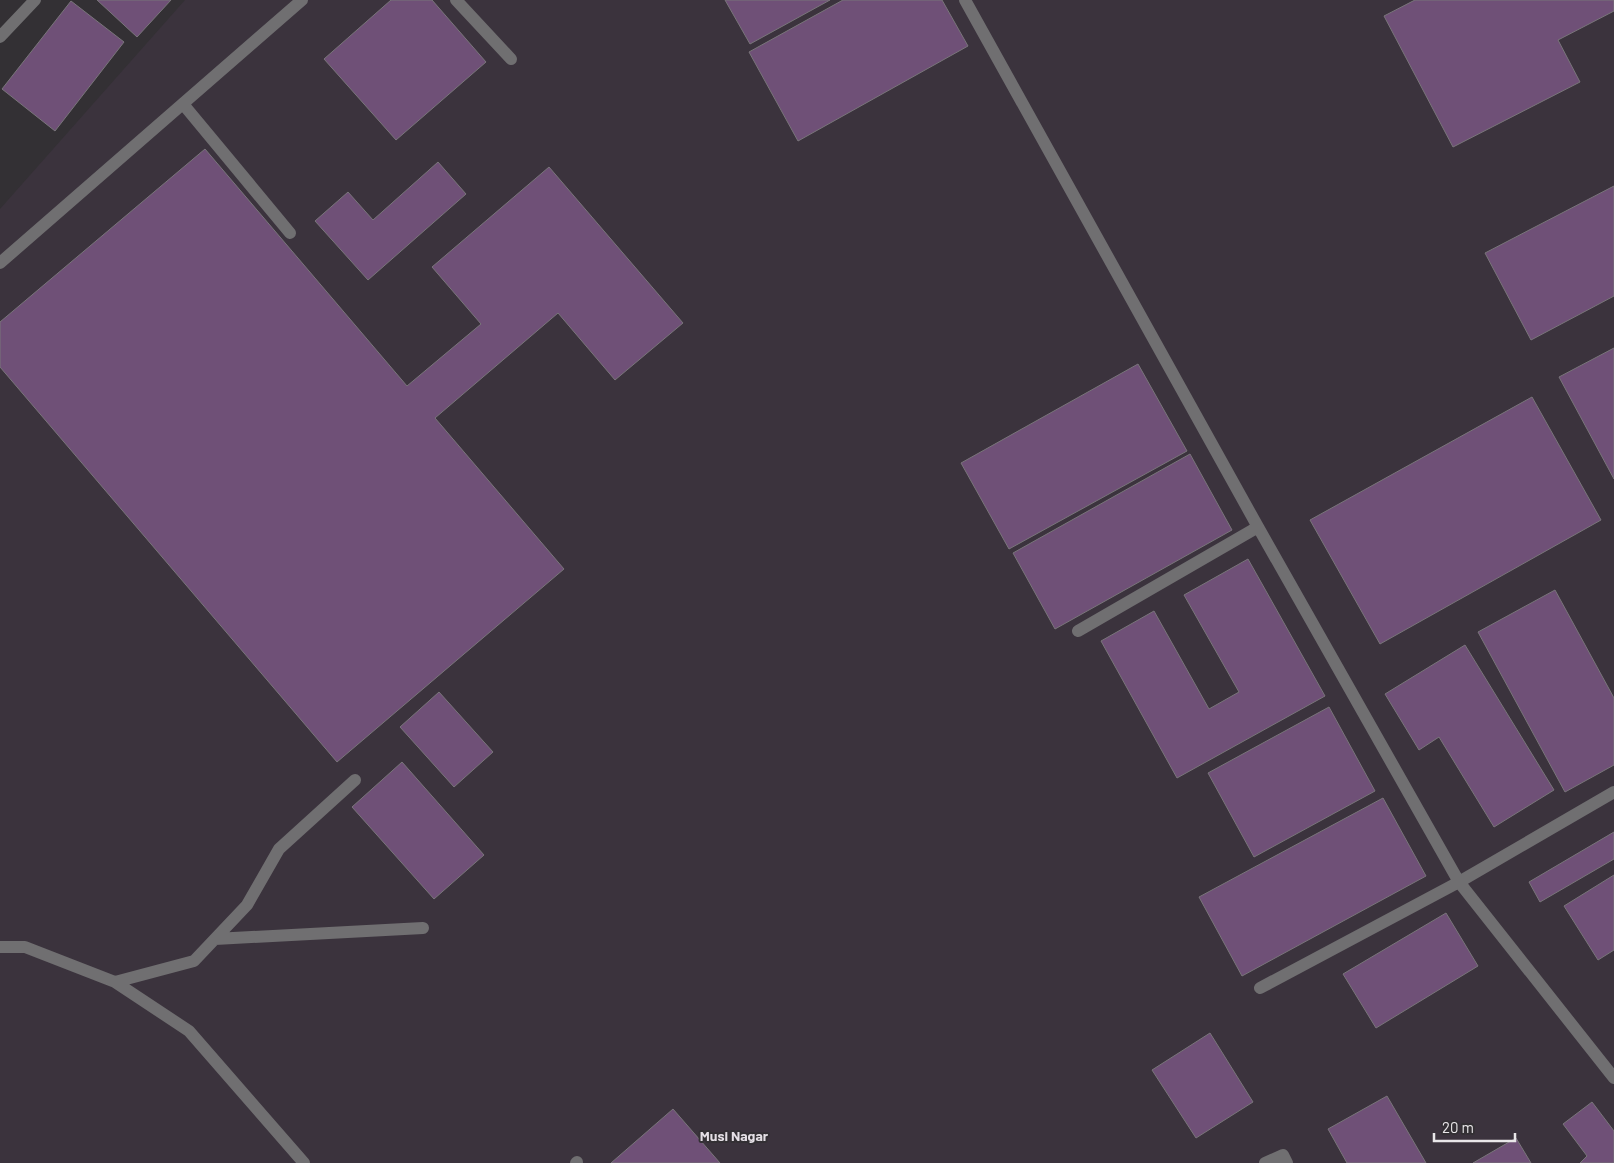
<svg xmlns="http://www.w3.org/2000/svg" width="1614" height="1163" font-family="Barlow,sans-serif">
<rect width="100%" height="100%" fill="#333034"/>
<path fill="#3b333d" d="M185,0H1614V1163H0V209Z"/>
<path fill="#6f5077" stroke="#79757a" d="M97,0H171L137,37Z
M391,0H432L486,62L396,140L324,59Z
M725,0H830L750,44Z
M843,0H942L968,46L798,141L749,52Z
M1415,0H1614V11L1558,40L1580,82L1453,147L1384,16Z
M71,1L124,42L55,131L2,89Z
M205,149L407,386L481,324L432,267L549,167L683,323L615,380L558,313L435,418L564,569L337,762L0,367V322Z
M438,162L466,194L368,280L315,221L348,192L373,220Z
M1614,186V296L1531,340L1485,253Z
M1614,348V479L1559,377Z
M1138,364L1187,451L1009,549L961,463Z
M1532,397L1601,520L1380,644L1310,520Z
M1190,454L1232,530L1055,629L1013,553Z
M1248,559L1325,696L1177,778L1101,641L1154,611L1209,709L1239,692L1184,595Z
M1555,590L1614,698V765L1565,792L1478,632Z
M1465,645L1554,790L1494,827L1439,737L1419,750L1385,694Z
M439,692L493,752L454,787L400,727Z
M1329,707L1375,791L1254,857L1208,773Z
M402,762L484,855L434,899L352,807Z
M1383,798L1426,876L1242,976L1199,897Z
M1614,832V859L1540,902L1529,882Z
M1614,875V950L1598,960L1564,906Z
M1446,913L1478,966L1376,1028L1343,974Z
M1210,1033L1253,1102L1196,1138L1152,1070Z
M1387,1096L1426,1163H1347L1328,1129Z
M1592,1102L1614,1131V1163H1580L1587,1156L1563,1124Z
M673,1109L720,1163H611Z
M1516,1138L1531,1163H1473Z"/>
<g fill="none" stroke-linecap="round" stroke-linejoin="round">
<path stroke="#706f71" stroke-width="12" d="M456,0L511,59
M965,0L1258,527L1459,882L1614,1078
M0,37L35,0
M183,104L290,233
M0,263L302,0
M1078,631L1258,527
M215,939L423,928
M0,947H25L115,982L194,961L247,905L279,849L355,780
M115,982L189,1031L304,1163
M1260,988L1459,882L1614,792
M576,1163L577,1162
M1265,1163L1283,1155L1287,1163"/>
</g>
<g text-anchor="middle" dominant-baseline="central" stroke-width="4" stroke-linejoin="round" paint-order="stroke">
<g font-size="14" font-weight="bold" fill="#e4dfe5" stroke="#333034">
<text x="734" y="1135">Musi Nagar</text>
</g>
</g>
<path d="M1434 1133v8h81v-8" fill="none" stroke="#e9e7e9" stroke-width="2.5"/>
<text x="1442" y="1133" font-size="15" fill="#e9e7e9" stroke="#333034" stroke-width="4" paint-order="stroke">20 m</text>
</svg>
